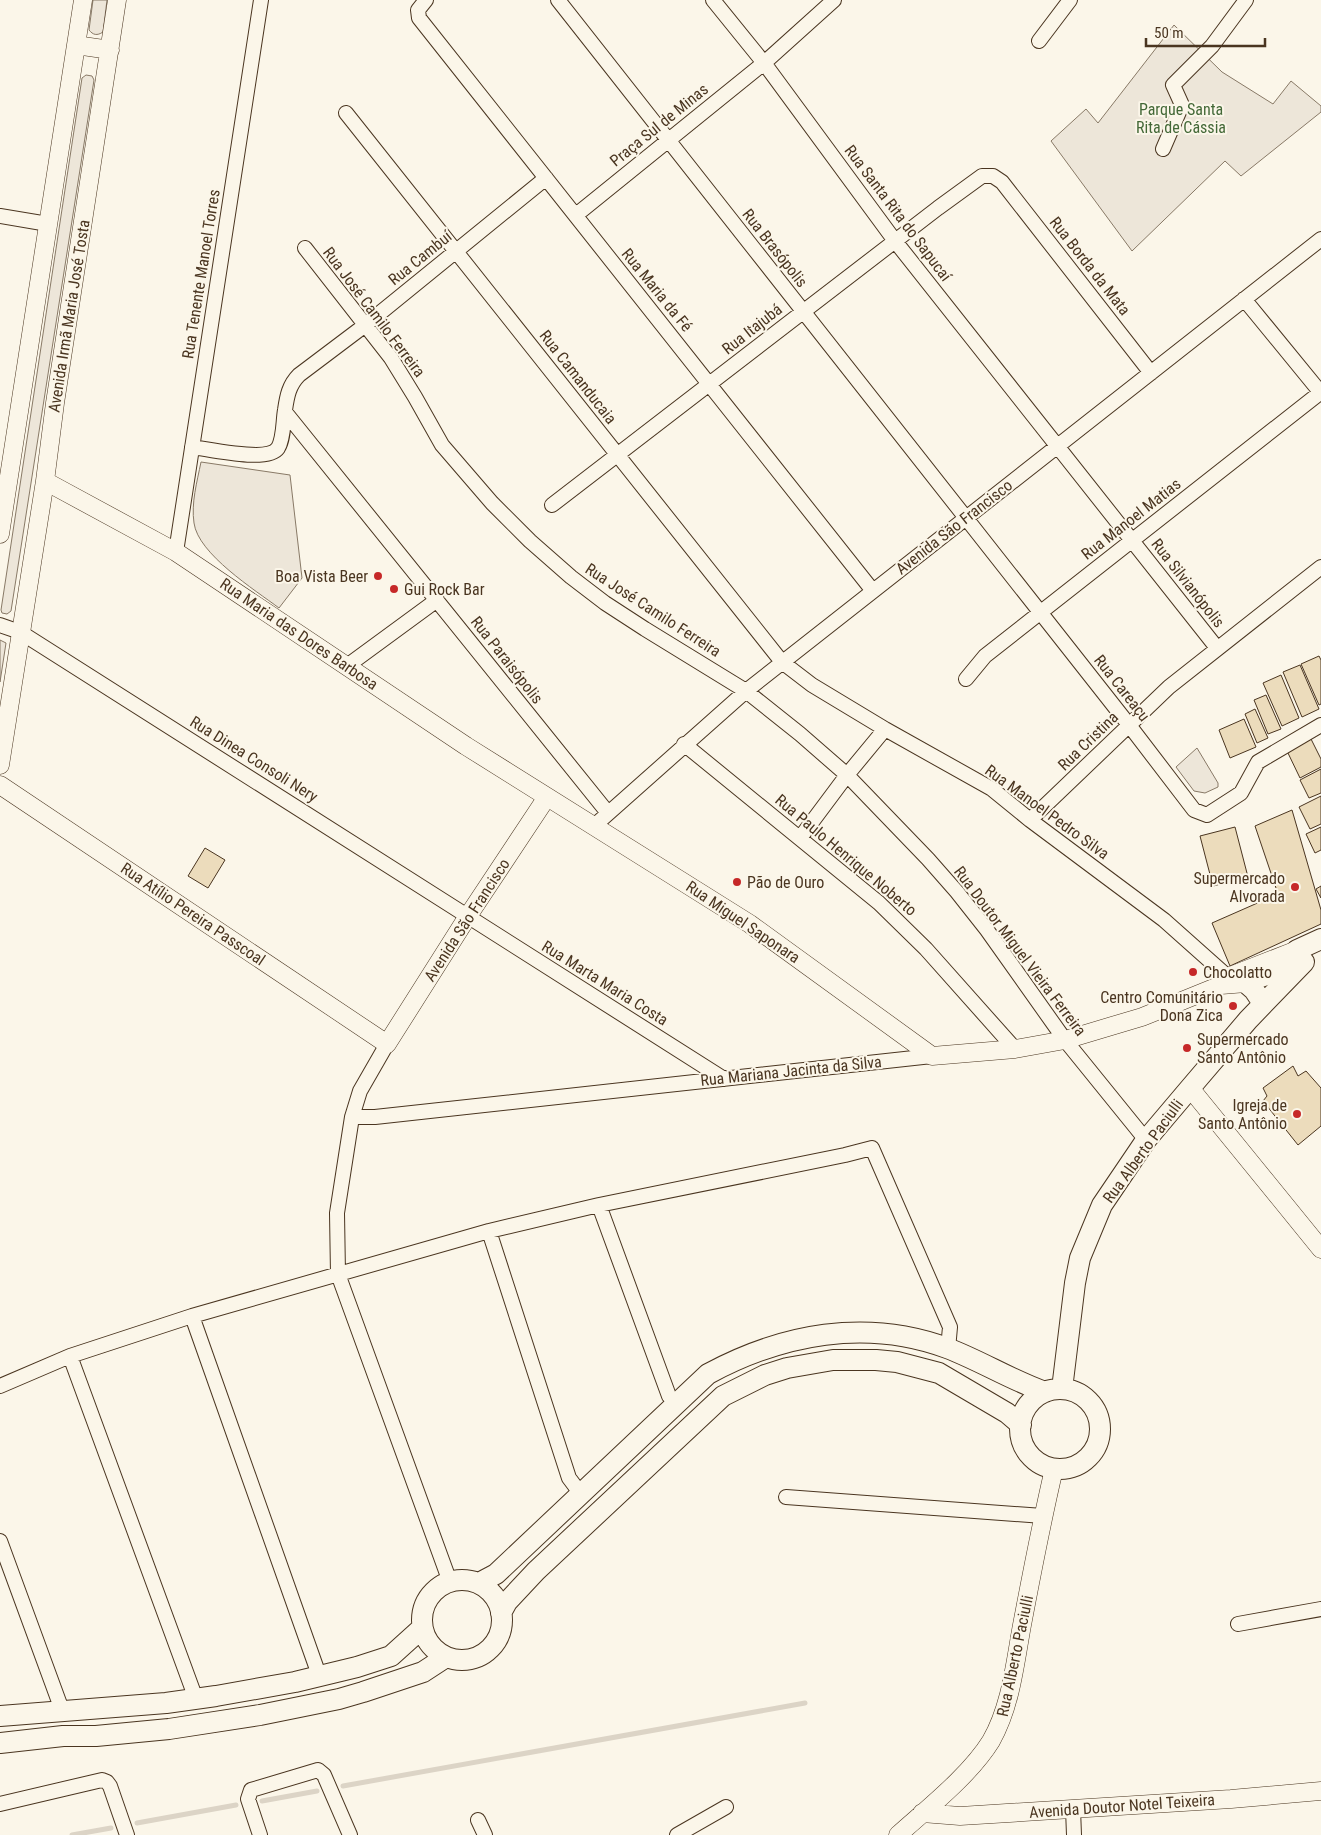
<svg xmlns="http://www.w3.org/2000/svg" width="1321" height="1835" font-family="'Roboto Condensed',sans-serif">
<rect width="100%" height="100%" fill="#fbf6e9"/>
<path fill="#ede6d9" stroke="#887966" d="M93,0H107L103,32C97,36 93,35 89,30Z
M1174,25L1222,72L1273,104L1291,81L1321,106V112L1241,176L1225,161L1132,251L1051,141L1086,109L1098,123Z
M86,75L92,76L94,80L11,611L7,614L2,613L1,610L82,78Z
M201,462L290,475L302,578L279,608C255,590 198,554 194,523C191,503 197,482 201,462Z
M0,640L6,643L0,682Z
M1197,748L1218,783V787L1205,793L1194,791L1176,767Z"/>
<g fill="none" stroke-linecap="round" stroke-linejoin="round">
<path stroke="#dcd4c6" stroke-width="5" d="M343,1786L805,1703
M262,1801L317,1791
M137,1823L236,1805
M72,1835L111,1828"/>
</g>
<path fill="#ecdcbc" stroke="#4a3520" d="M1319,656L1321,660V704L1319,705L1301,664Z
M1300,665L1319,709L1302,717L1283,672Z
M1281,675L1299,718L1282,726L1263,683Z
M1266,695L1281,729L1268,734L1254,700Z
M1255,709L1268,738L1257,743L1245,714Z
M1244,719L1256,747L1230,758L1219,730Z
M1311,739L1321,759V767L1300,778L1287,751Z
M1321,769V793L1309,798L1300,780Z
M1321,796V824L1310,829L1299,807Z
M1292,810L1321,910V924L1230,966L1212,923L1278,894L1255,826Z
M1235,827L1248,877L1213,886L1200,836Z
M1321,827V850L1315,853L1306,834Z
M205,848L225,860L208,888L188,876Z
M1321,886V898L1316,889Z
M1293,1066L1298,1076L1306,1071L1321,1088V1126L1298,1145L1263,1101L1267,1096L1263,1088Z"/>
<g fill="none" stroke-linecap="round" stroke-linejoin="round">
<g stroke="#4a3520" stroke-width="16">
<path id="minor" d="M426,0L418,10L419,18L873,591
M558,0L1129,725L1194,810L1207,815L1241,793L1258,762L1321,725
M713,0L764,63L895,241L1217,648
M1039,41L1070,0
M346,113L782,662L812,685L885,729L992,789L1030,820L1164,920L1228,977
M1163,149L1182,105L1173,85L1212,46L1246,0
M576,215L764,63L834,0
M0,216L48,224
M305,248L391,358L415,397L442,445L492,503L530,541L571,577L605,603L645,629L746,691L800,734L847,775L928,859L957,892L987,930L1065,1040L1146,1140
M1244,299L1321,393
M285,412L608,813
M192,447C209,449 268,463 278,448C284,438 283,421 285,410C287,396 289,385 299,375L364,326L546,178
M552,505L938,208L982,176H993L1002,182L1151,373
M176,552L261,0
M0,625L20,632L724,1079
M347,666L437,600
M966,679L985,656L1321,392
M684,744L879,903L926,949L1015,1049
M1030,820L1169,687L1321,567
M594,826L746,691L1321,239
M800,838L847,775L885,729
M387,1044L360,1091L352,1117L337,1213L338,1274L450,1582
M352,1117H375L932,1056
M599,1205L669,1396L676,1404
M489,1231L569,1478L581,1494
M192,1316L319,1675
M70,1356L196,1699
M0,1386L70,1356L192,1316L489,1231L599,1205L845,1155L872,1148L950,1327L948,1349
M786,1497L1043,1516
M0,1541L62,1710
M1238,1624L1321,1609
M0,1804L102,1780L107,1782L110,1786L127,1835
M1073,1809L1074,1835
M478,1820L485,1835
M260,1835L248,1799L251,1790L318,1770L324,1775L350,1835
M677,1835L726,1807"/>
</g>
<g stroke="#4a3520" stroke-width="19">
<path id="tertiary" d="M76,45L110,50
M45,481L176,552L466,746L750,924L932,1056L1015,1049L1065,1040L1142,1017L1221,985L1246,983L1282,971
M0,534L83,0
M0,765L45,481L55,403L117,0
M0,785L387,1044L468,916L547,797
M1223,983L1228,977L1297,950
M1190,1088L1321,1249
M922,1813L960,1816L1231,1799L1321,1791
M898,1835C928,1808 970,1775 991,1741C1011,1706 1015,1663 1022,1625C1032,1572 1042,1520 1054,1469"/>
</g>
<g stroke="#4a3520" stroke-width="22">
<path id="secondary" d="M1282,972L1297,950L1321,939
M1246,983L1254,990L1260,999
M1062,1389L1075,1283L1080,1258L1102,1205L1146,1140L1190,1088L1248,1020L1304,962
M1020 1429a40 40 0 1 1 80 0a40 40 0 1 1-80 0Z
M422 1620a40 40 0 1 1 80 0a40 40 0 1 1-80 0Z
M479,1583L496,1574L708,1374C782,1334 866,1318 947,1348C981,1361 1011,1380 1045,1392
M501,1613L507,1602L536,1571L723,1396L765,1375L787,1368L833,1360H876L897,1362L939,1373L1007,1413L1021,1425
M0,1716L166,1703L216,1696L295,1682L357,1667L391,1656L422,1628
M0,1743L63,1736H96L169,1729L260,1715L339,1699L363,1692L423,1672L446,1657"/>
</g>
<use href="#minor" stroke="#fbf6e9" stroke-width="14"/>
<use href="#tertiary" stroke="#fbf6e9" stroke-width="18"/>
<use href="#secondary" stroke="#fbf6e9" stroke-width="20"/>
</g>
<g fill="#c62828" stroke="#fbf6e9" stroke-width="2">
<circle cx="378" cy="576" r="5"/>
<circle cx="394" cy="589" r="5"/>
<circle cx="737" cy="882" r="5"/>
<circle cx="1295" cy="887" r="5"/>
<circle cx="1193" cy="972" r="5"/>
<circle cx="1233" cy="1006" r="5"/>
<circle cx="1187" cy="1048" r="5"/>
<circle cx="1297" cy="1114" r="5"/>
</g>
<g text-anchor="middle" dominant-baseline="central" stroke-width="4" stroke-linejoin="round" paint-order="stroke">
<g font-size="16" fill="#436837" stroke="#fbf6e9">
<text x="1181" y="109">Parque Santa<tspan x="1181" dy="18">Rita de Cássia</tspan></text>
</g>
<g font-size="16" fill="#4a3520" stroke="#fbf6e9">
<text transform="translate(659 125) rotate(-39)">Praça Sul de Minas</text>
<text transform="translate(898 213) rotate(53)">Rua Santa Rita do Sapucaí</text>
<text transform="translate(775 248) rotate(52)">Rua Brasópolis</text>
<text transform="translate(420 258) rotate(-39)">Rua Cambuí</text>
<text transform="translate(1090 266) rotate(52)">Rua Borda da Mata</text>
<text transform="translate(201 274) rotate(-81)">Rua Tenente Manoel Torres</text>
<text transform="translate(657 290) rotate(51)">Rua Maria da Fé</text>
<text transform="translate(374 312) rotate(53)">Rua José Camilo Ferreira</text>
<text transform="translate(69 316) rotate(-81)">Avenida Irmã Maria José Tosta</text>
<text transform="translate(752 329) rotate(-38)">Rua Itajubá</text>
<text transform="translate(578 377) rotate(52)">Rua Camanducaia</text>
<text transform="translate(1131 519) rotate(-38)">Rua Manoel Matias</text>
<text transform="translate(954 527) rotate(-38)">Avenida São Francisco</text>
<text transform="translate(1188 583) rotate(52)">Rua Silvianópolis</text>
<text transform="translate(653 610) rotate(33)">Rua José Camilo Ferreira</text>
<text transform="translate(299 634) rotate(34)">Rua Maria das Dores Barbosa</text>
<text transform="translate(507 660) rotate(52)">Rua Paraisópolis</text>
<text transform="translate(1122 688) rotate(52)">Rua Careaçu</text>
<text transform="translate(1088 741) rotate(-44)">Rua Cristina</text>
<text transform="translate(254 759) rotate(32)">Rua Dinea Consoli Nery</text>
<text transform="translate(1047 812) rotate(36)">Rua Manoel Pedro Silva</text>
<text transform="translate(846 855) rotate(40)">Rua Paulo Henrique Noberto</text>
<text transform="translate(193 914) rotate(34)">Rua Atílio Pereira Passcoal</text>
<text transform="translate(467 920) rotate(-57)">Avenida São Francisco</text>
<text transform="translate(743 922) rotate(34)">Rua Miguel Saponara</text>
<text transform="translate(1020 951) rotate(53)">Rua Doutor Miguel Vieira Ferreira</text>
<text transform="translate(605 983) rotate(32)">Rua Marta Maria Costa</text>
<text transform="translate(791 1071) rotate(-6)">Rua Mariana Jacinta da Silva</text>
<text transform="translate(1143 1151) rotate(-54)">Rua Alberto Paciulli</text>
<text transform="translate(1015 1656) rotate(-78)">Rua Alberto Paciulli</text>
<text transform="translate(1122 1806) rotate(-4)">Avenida Doutor Notel Teixeira</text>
</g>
<g font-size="16" fill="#4a3520" stroke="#fbf6e9" text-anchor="end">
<text x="368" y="576">Boa Vista Beer</text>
<text x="404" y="589" text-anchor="start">Gui Rock Bar</text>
<text x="1285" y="878">Supermercado<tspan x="1285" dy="18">Alvorada</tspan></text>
<text x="747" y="882" text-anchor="start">Pão de Ouro</text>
<text x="1203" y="972" text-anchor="start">Chocolatto</text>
<text x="1223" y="997">Centro Comunitário<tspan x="1223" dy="18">Dona Zica</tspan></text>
<text x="1197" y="1039" text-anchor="start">Supermercado<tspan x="1197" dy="18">Santo Antônio</tspan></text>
<text x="1287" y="1105">Igreja de<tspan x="1287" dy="18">Santo Antônio</tspan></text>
</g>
</g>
<path d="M1146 38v8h119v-8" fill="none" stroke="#4a3520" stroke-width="2.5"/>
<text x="1154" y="38" font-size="15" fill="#4a3520" stroke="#fbf6e9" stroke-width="4" paint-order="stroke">50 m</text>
</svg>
